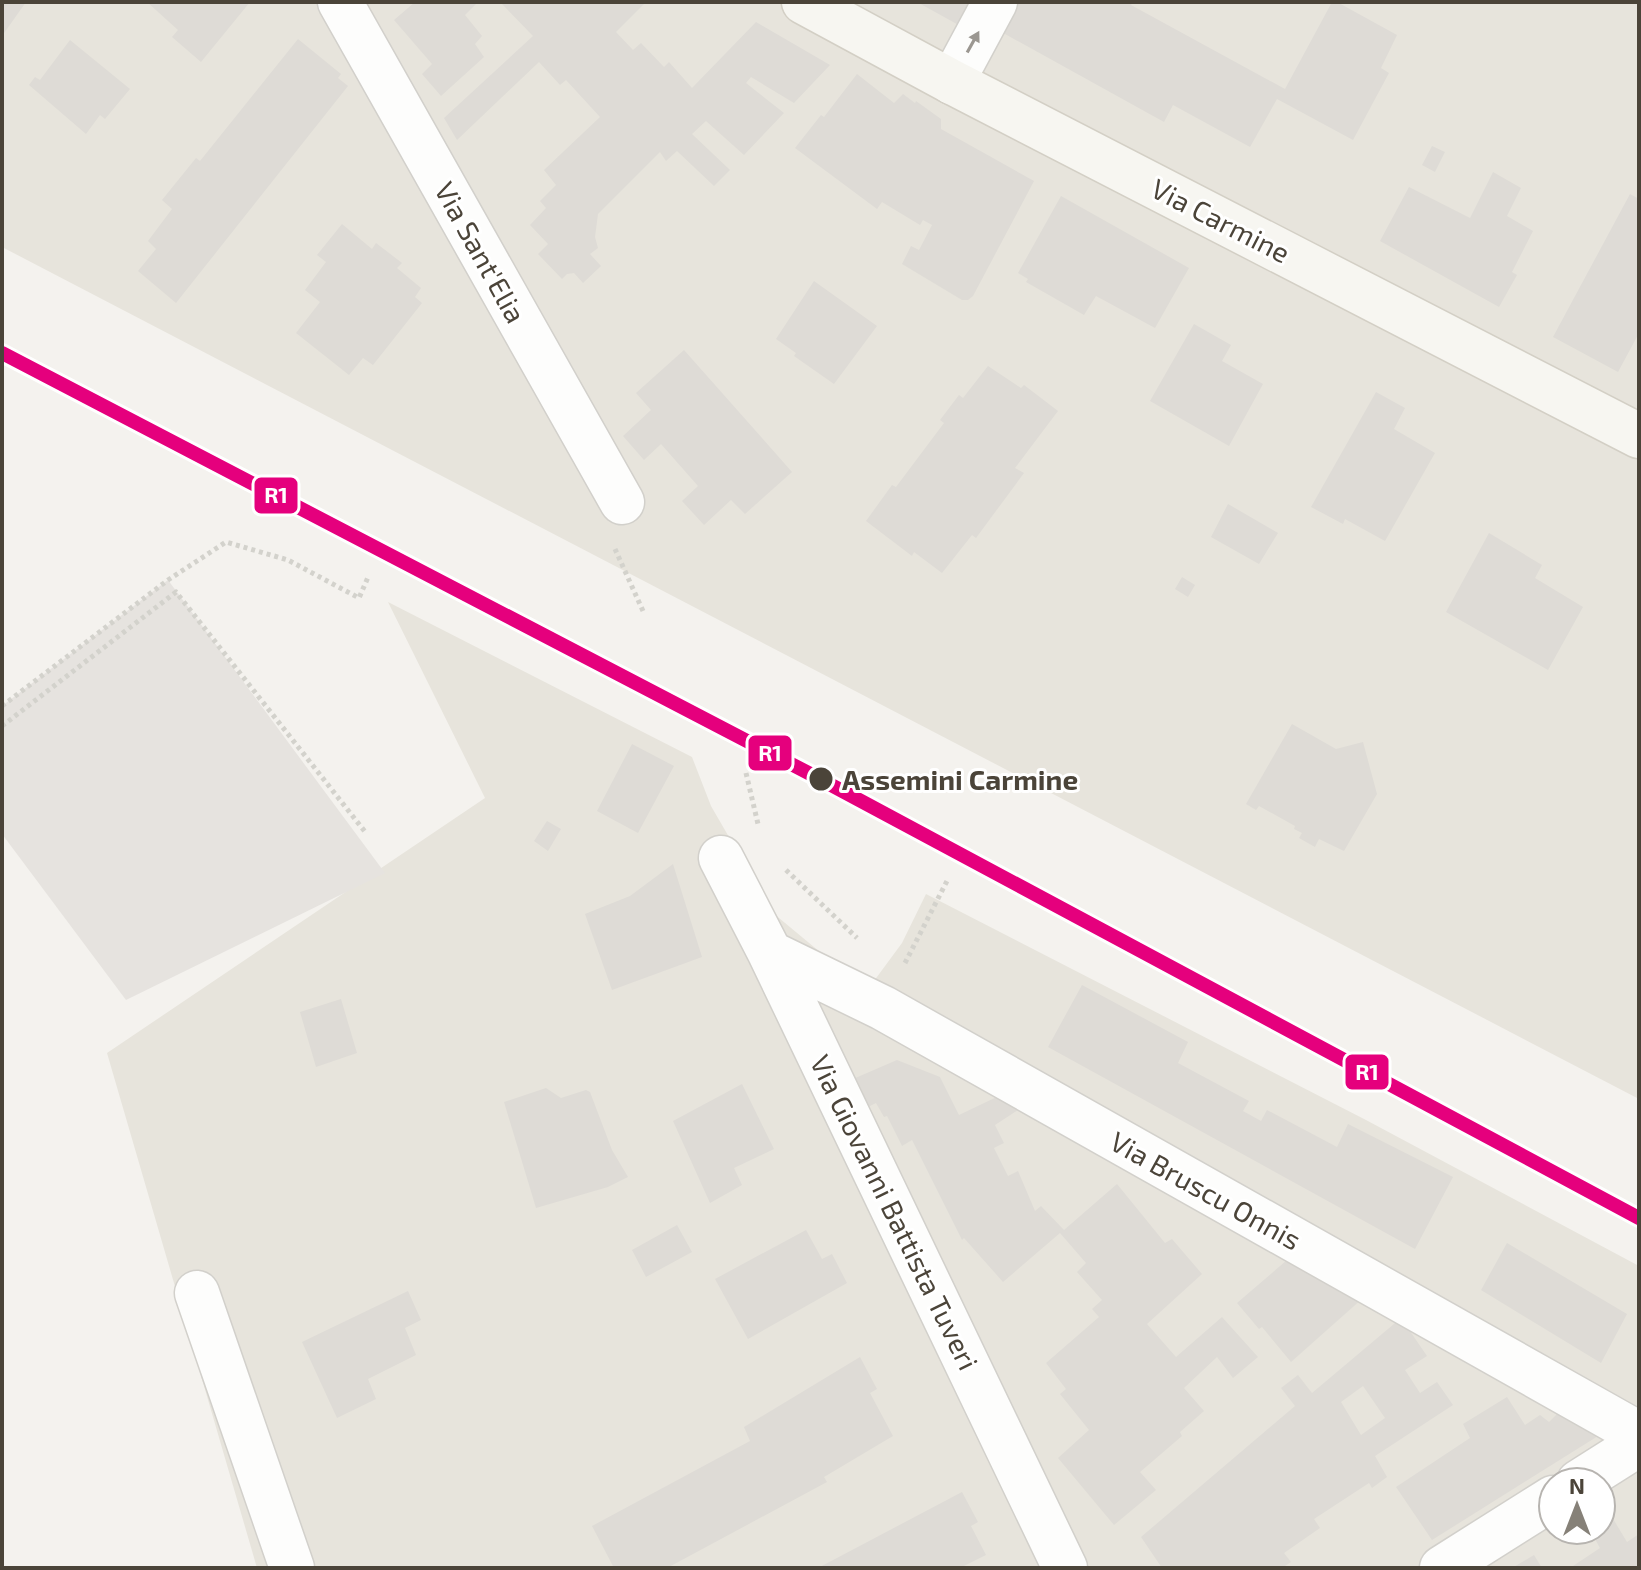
<svg xmlns="http://www.w3.org/2000/svg" width="1641" height="1570" font-family="'Exo 2',sans-serif">
<rect width="100%" height="100%" fill="#f4f2ee"/>
<path fill="#e7e4dc" fill-rule="evenodd" d="M2,2H1639V1099L2,247Z
M388,602L692,757L711,806L773,913L826,957L871,985L902,943L926,894L1366,1120L1639,1266V1568H257L107,1053L485,798ZM1553,1482H1601V1530H1553Z"/>
<path fill="#e6e3df" d="M168,580L385,873L126,1000L2,834V706Z"/>
<path fill="#dedbd6" fill-rule="evenodd" d="M2,2H26L2,36Z
M147,2H250L201,62L172,37L178,30Z
M415,2H478L465,15L482,36L475,44L484,57L441,96L422,74L432,64L394,20Z
M500,2H646L616,32L633,50L641,43L664,67L669,62L692,88L756,22L830,65L794,103L751,77L746,83L784,113L744,155L706,121L692,134L730,170L714,186L677,151L666,161L660,152L598,214L595,237L598,248L590,254L601,266L583,283L574,273L567,274L562,279L538,254L548,244L530,225L546,208L540,201L556,185L544,170L600,117L566,80L560,85L539,62L457,140L444,118L533,36Z
M917,2H979L964,28Z
M1010,2H1133L1131,5L1285,89L1332,2H1337L1397,35L1381,68L1389,73L1353,140L1277,99L1250,147L1173,105L1164,122L996,29Z
M298,39L341,74L338,78L348,86L176,303L138,271L156,249L148,241L172,209L162,200L196,158L200,161Z
M70,40L130,89L105,119L100,115L86,134L29,85L35,77L40,80Z
M857,74L894,103L903,94L915,103L916,101L941,119V129L1034,181L973,296L968,300H962L902,264L911,246L919,250L932,225L923,220L920,225L882,202L877,209L795,148L821,115L824,117Z
M1432,146L1445,152L1435,172L1422,165Z
M1493,172L1521,188L1507,216L1533,231L1512,272L1517,275L1499,307L1380,241L1409,187L1470,218Z
M1630,194L1639,199V333L1618,372L1553,337Z
M1061,196L1189,268L1155,328L1096,296L1084,315L1026,282L1028,279L1018,273Z
M342,224L372,249L376,243L402,263L397,268L421,288L415,297L422,303L373,365L363,358L349,375L296,333L320,302L305,290L326,262L317,255Z
M814,281L877,326L834,384L794,356L796,353L776,339Z
M1194,324L1231,345L1222,361L1263,384L1229,446L1150,401Z
M684,350L792,472L745,514L731,500L704,525L682,501L698,486L661,444L644,460L623,436L651,410L636,393Z
M988,366L1021,388L1024,385L1058,411L1015,468L1024,473L976,538L972,535L942,573L914,552L912,556L866,521L892,485L896,487L944,423L940,420L959,395L963,398Z
M1376,392L1405,408L1394,429L1435,453L1385,541L1345,519L1343,524L1311,507Z
M1228,504L1278,533L1259,564L1211,537Z
M1489,533L1542,565L1535,578L1583,607L1548,670L1446,612Z
M1182,577L1195,585L1188,597L1175,589Z
M1292,724L1336,749L1363,742L1377,794L1344,851L1319,839L1315,847L1299,838L1302,833L1294,829L1295,826L1259,806L1256,810L1246,804Z
M632,744L674,766L638,833L597,811Z
M547,821L561,829L548,851L534,841Z
M673,864L702,957L612,990L585,914L630,896Z
M1082,985L1188,1042L1178,1063L1249,1101L1243,1111L1261,1121L1267,1110L1337,1147L1348,1124L1453,1177L1415,1249L1048,1047Z
M341,999L357,1053L316,1067L300,1012Z
M897,1060L940,1077L959,1115L1003,1094L1024,1106L995,1125L1004,1143L994,1148L1008,1176L1018,1171L1035,1211L1041,1206L1064,1230L1117,1184L1165,1243L1172,1239L1202,1274L1147,1324L1176,1357L1222,1317L1258,1357L1233,1378L1217,1357L1184,1388L1204,1411L1180,1432L1182,1436L1140,1472L1156,1490L1114,1525L1058,1458L1089,1430L1060,1394L1066,1389L1046,1363L1099,1317L1092,1309L1102,1300L1077,1272L1086,1263L1060,1233L1003,1282L964,1238L962,1240L912,1140L902,1146L887,1116L884,1117L876,1103L868,1107L853,1079Z
M742,1084L774,1149L734,1168L742,1185L710,1203L673,1121Z
M546,1088L561,1098L586,1090L590,1092L612,1150L628,1177L608,1187L536,1208L504,1102Z
M677,1225L692,1252L646,1277L632,1250Z
M806,1230L822,1259L832,1254L847,1283L748,1339L715,1279Z
M1507,1243L1627,1314L1601,1363L1481,1290Z
M1294,1254L1363,1298L1291,1362L1262,1327L1259,1329L1237,1303Z
M408,1291L421,1320L405,1328L416,1355L368,1379L376,1399L337,1418L302,1342Z
M1401,1318L1427,1356L1405,1370L1420,1393L1437,1382L1453,1405L1375,1456L1387,1477L1372,1488L1369,1483L1314,1519L1320,1528L1284,1553L1291,1562L1282,1568H1162L1141,1537L1295,1406L1281,1388L1298,1375L1312,1393ZM1363,1386L1385,1418L1361,1435L1341,1402Z
M860,1357L877,1389L870,1393L893,1436L824,1477L827,1482L667,1568H614L592,1526L750,1441L744,1427Z
M1507,1397L1525,1425L1540,1415L1549,1422L1559,1412L1598,1436L1432,1540L1396,1487L1470,1438L1463,1424Z
M962,1492L978,1522L971,1526L986,1555L960,1568H818Z
M1606,1507L1627,1542L1639,1534V1568H1570L1600,1548L1590,1530H1601V1510Z
M1534,1555L1542,1568H1512Z"/>
<g fill="none" stroke-linecap="round" stroke-linejoin="round">
<g stroke="#d2d0cb" stroke-width="47">
<path id="street" d="M340,2L622,502
M952,82L995,2
M721,858L770,953L1065,1568
M770,953L883,1008L1639,1434
M197,1293L292,1568
M1579,1482L1639,1444
M1442,1568L1553,1498"/>
</g>
<g stroke="#d3cfc5" stroke-width="47">
<path id="secondary" d="M804,2L952,82L1639,436"/>
</g>
<path stroke="#d3d2cc" stroke-width="5" stroke-dasharray="4 4" stroke-linecap="butt" d="M615,549L643,611
M2,706L168,580L226,542L288,560L359,598L369,575
M2,726L176,592L366,833
M746,773L758,824
M786,870L857,938
M905,963L948,879"/>
<use href="#street" stroke="#fdfdfc" stroke-width="44"/>
<use href="#secondary" stroke="#f7f6f1" stroke-width="44"/>
<g stroke="#fff" stroke-width="20">
<path id="rail-1" d="M2,353L820,779L1639,1218"/>
</g>
<use href="#rail-1" stroke="#e5007d" stroke-width="14"/>
</g>
<defs><path id="oneway-solid" d="M-6-.8H1V-3.2L6.5 0L1 3.2V.8H-6Z" transform="scale(2)"/></defs>
<use fill="#9b9791" href="#oneway-solid" transform="translate(973 42) rotate(-61)"/>
<circle fill="#4b4439" stroke="#fff" stroke-width="3" cx="821" cy="779" r="13"/>
<g text-anchor="middle" dominant-baseline="central" stroke-width="6" stroke-linejoin="round" paint-order="stroke">
<g font-size="28" fill="#4b4439" stroke="#fff">
<text transform="translate(1221 220) rotate(27)">Via Carmine</text>
<text transform="translate(481 252) rotate(61)">Via Sant'Elia</text>
<text transform="translate(1206 1190) rotate(29)">Via Bruscu Onnis</text>
<text transform="translate(895 1212) rotate(64)">Via Giovanni Battista Tuveri</text>
</g>
<g font-size="28" font-weight="bold" fill="#4b4439" stroke="#fff" text-anchor="start">
<text x="842" y="779">Assemini Carmine</text>
</g>
</g>
<g stroke="#fff" stroke-width="3">
<rect x="253" y="476" width="46" height="39" rx="8" fill="#e5007d"/>
<rect x="747" y="734" width="46" height="38" rx="8" fill="#e5007d"/>
<rect x="1344" y="1053" width="46" height="38" rx="8" fill="#e5007d"/>
</g>
<g font-size="22" text-anchor="middle" font-weight="bold" fill="#fff">
<text x="276" y="503">R1</text>
<text x="770" y="761">R1</text>
<text x="1367" y="1080">R1</text>
</g>
<rect width="1641" height="1570" fill="none" stroke="#4b4439" stroke-width="8"/>
<g transform="translate(1577 1506)"><circle r="38" fill="#ffffff" stroke="#b7b4b0" stroke-width="2"/>
<path d="M0-6L14 30L0 20L-14 30Z" fill="#868178"/>
<text y="-12" font-size="22" font-weight="bold" text-anchor="middle" fill="#4b4439">N</text>
</g>
</svg>
